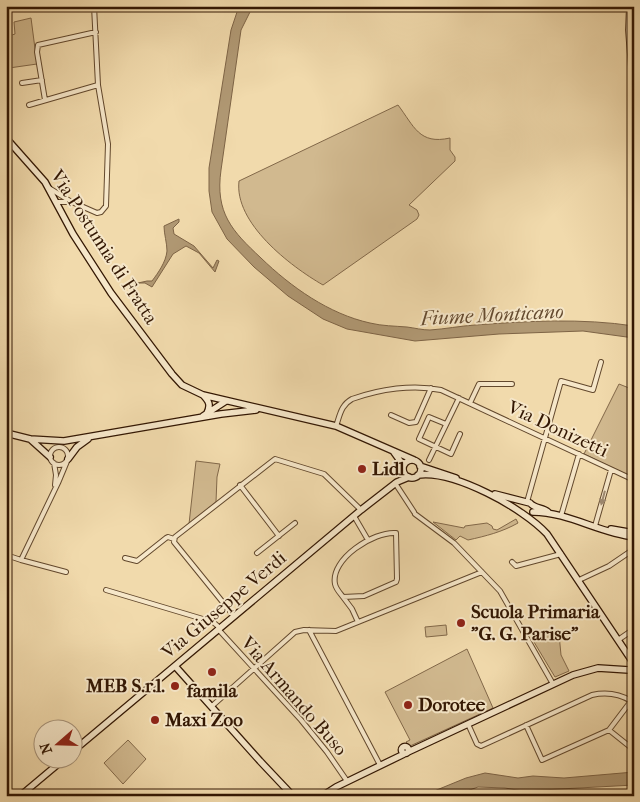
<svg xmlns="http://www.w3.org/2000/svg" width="640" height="802" font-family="'IM FELL French Canon',serif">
<rect width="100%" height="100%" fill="#f1daac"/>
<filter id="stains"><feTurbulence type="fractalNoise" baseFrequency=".004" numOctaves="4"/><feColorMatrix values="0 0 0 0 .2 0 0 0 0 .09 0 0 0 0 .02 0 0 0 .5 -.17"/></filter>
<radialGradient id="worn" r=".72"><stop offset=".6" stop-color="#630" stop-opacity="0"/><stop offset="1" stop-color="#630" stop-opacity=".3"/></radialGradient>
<path fill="#d1b98f" stroke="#826849" d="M31,18L37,64L9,68L6,37L15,34L14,22Z
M398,105C414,126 419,145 450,138V150L455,157V161L409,205L417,210L419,215L417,219L323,285C290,266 234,223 239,181Z
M619,384L634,390V478L584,454Z
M196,461L220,464L217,477L216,502L189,524Z
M516,519L518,523C502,532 486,536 468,540L460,536L456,540L433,522L464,528L465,526L487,523L492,526L493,529L497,530Z
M446,625L447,635L426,637L425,627Z
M559,634L561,655L569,671L555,677L531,637Z
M467,649L493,708L410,746L406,742L410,740L385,692Z
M128,740L146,759L123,784L104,763Z"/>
<path fill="#b09873" stroke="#7e6446" d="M239,6H253L241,30L221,170C215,213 232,231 261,258C291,287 329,314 370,323C382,326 395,326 407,327C415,328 422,330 430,330C445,329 460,326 475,325C528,321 582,318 634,326V338L583,331L499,334L415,341L347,329L323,319L288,296L254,267L227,239L212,212L209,191V168L231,30Z
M179,219V222L173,228L174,234L194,246L213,268L217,260L219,261L215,272L199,253L186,246L173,254L152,287L145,283H138L147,281H152C158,273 166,262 167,251C167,243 164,234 164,226Z
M634,772V785L523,791L505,788L478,787L453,796H422L466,778L485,773L518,778L533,776L564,778Z"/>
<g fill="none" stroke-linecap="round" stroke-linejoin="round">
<g stroke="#62482d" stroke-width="6">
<path id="street" d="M629,6L628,30L634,104
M6,8L23,6
M95,10L105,6
M22,83L42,80
M45,100L37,52L38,45L96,32
M29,105L98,85
M49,188L70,201
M57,202H72L97,213L101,212L106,206L108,144L98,85L94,6
M470,403L479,384H512
M391,415L409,423L416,422L431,388
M446,424L429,417L419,439L451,454L460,434
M336,426C340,415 341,405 352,399C380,389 413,384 441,390L634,480
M50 456a9 9 0 1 1 18 0a9 9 0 1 1-18 0Z
M429,460L459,398
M54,463L56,475L55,485
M395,483L414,512
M240,485L279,536
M527,502L561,381L593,390L601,362
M415,514L454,543L500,591L553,684
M354,516L368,540
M561,516L579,454
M595,526L611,470
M630,532L634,518
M257,553L295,523
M6,555L21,560L58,483L68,459
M125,558L137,561L166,538L168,537L174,539
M21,560L66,572
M512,562L516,566L561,554
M579,580L609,566L634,549
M106,590L213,622L220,628
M343,597C340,593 336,589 335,584C330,559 374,531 396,533L397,579L396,582L364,596L343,597L352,609L358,622
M234,616L174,542L175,537L275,459L324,474L361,510
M218,629L301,720L327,752L347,781
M309,630L380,765
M618,640L634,629
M212,706L295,632L304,630L336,631L482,572
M468,724L477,744L481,746L592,695C606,692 618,693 631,701
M526,725L542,760L609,730L634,697
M609,730L634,750"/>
</g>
<g stroke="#331703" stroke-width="8">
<path id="secondary" d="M6,138L45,182L73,234L111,293L172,374L182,385L203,395L336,426L414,460
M203,395C209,401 211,405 207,413
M203,416L226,401
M6,433L30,439L64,441L221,414L256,410
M30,439L50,457
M393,451L403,465
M68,459L77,447L88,439
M403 469a9 9 0 1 1 18 0a9 9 0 1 1-18 0Z
M420,466L456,478
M418,475C454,470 523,508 547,534L632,661L633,666
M495,494L530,503C535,509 543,507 548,512
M533,512C568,512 599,533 634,537
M611,529L634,533
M175,666L260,761L293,796
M401.5 750a3.5 3.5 0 1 1 7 0a3.5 3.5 0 1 1-7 0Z
M72,752L361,510L397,482L409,477
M408,752L573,675L598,668L629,670
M20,796L63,760
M322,796L336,787L404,754"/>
</g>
<use href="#street" stroke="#f6e7c9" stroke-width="4"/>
<use href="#secondary" stroke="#f6e7c9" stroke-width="5.5"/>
</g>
<defs><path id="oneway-solid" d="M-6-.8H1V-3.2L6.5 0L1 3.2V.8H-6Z" transform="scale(1.25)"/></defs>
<use fill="#9e8970" href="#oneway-solid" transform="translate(603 498) rotate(105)"/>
<g fill="#8f2418" stroke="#f6e7c9" stroke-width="2">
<circle cx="362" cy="469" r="5"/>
<circle cx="461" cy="623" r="5"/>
<circle cx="212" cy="672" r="5"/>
<circle cx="175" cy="686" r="5"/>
<circle cx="408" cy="705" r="5"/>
<circle cx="155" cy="720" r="5"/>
</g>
<g text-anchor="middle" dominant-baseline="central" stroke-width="4" stroke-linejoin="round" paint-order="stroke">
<g font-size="19" fill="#331703" stroke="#f6e7c9">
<text transform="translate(104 247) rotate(57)">Via Postumia di Fratta</text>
<text transform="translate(558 429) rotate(25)">Via Donizetti</text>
<text transform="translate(224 605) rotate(-40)">Via Giuseppe Verdi</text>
<text transform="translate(294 696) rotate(49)">Via Armando Buso</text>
</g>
<g font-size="19" font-weight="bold" fill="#331703" stroke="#f6e7c9" text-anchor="start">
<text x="372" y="469">Lidl</text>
<text x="471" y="612">Scuola Primaria<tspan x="471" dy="22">"G. G. Parise"</tspan></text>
<text x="165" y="686" text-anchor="end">MEB S.r.l.</text>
<text x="212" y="691" text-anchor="middle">famila</text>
<text x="418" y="705">Dorotee</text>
<text x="165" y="720">Maxi Zoo</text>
</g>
<g font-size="20" font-style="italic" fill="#654b30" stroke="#f6e7c9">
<text transform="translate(492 315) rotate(-3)">Fiume Monticano</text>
</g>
</g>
<rect width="640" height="802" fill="none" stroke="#f1daac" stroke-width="25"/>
<rect x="8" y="8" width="625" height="787" fill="none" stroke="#331703" stroke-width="2.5"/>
<rect x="12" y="12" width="615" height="777" fill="none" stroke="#331703"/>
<g transform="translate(58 744) rotate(250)"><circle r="24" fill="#f6e7c9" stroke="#a8947a"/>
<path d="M0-4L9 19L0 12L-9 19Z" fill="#8f2418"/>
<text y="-8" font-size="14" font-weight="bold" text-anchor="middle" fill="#331703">N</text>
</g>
<rect width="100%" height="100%" filter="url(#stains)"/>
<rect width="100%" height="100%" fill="url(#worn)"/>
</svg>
